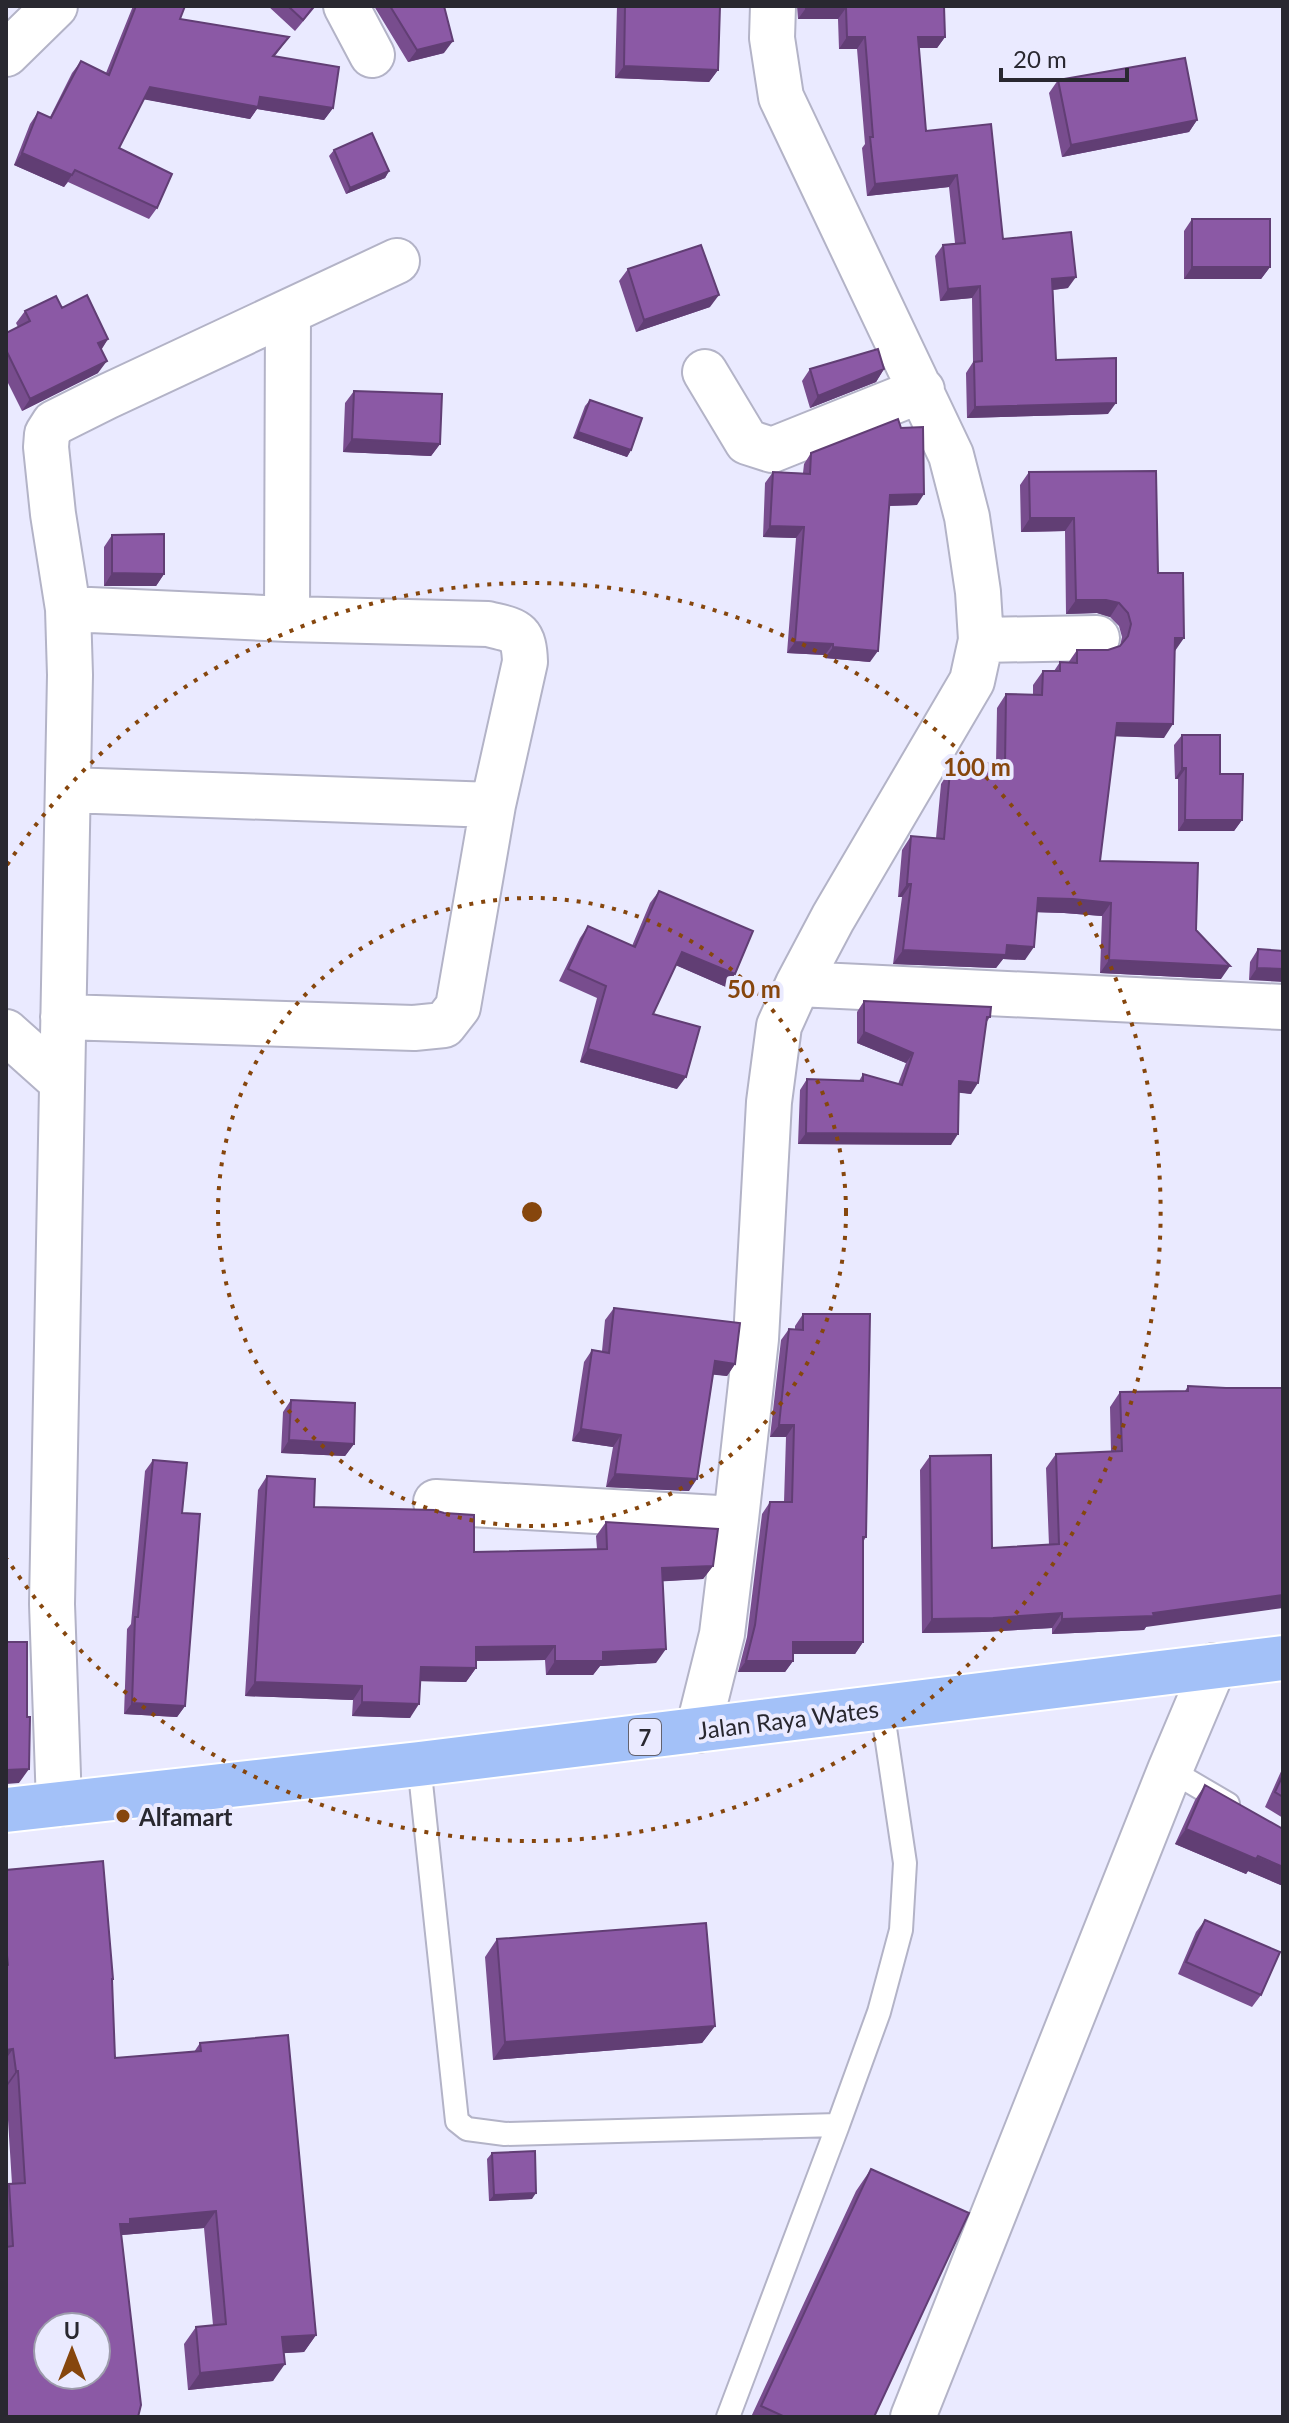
<svg xmlns="http://www.w3.org/2000/svg" width="1289" height="2423" font-family="Lato,sans-serif">
<rect width="100%" height="100%" fill="#eaeaff"/>
<g fill="none" stroke-linecap="round" stroke-linejoin="round">
<g stroke="#b3b3c7" stroke-width="26">
<path id="lane" d="M419,1764L457,2121L467,2129L505,2134L838,2125L728,2417
M1170,1770L1228,1804
M838,2125L879,2012L901,1930L905,1863L882,1708"/>
</g>
<g stroke="#b3b3c7" stroke-width="48">
<path id="street" d="M346,6L372,55
M6,54L55,6
M705,372L747,442L772,450L922,390
M287,619L288,312
M981,640L1097,638
M68,790L493,805
M798,984L1283,1007
M63,1017L414,1028L444,1025L458,1007L493,805L525,662C524,630 516,631 488,624L287,619L68,609
M6,1032L61,1081
M436,1502L736,1519
M698,1730L722,1634L736,1519L756,1339L769,1102L779,1026L798,984L833,918L972,681L981,640L978,592L967,517L951,455L781,97L772,38L773,6
M59,1804L52,1604L70,675L68,609L53,514L46,447L47,434L54,423L106,397L397,261
M913,2417L1170,1770L1214,1666"/>
</g>
<g stroke="#fff" stroke-width="48">
<path id="highway" d="M6,1810L419,1764L1283,1658"/>
</g>
<use href="#lane" stroke="#fff" stroke-width="22"/>
<use href="#street" stroke="#fff" stroke-width="44"/>
<use href="#highway" stroke="#a3c1f8" stroke-width="44"/>
</g>
<path fill="#784d8e" d="M133,6H185L180,19L289,37L275,56L333,108L324,120L257,109L250,119L144,99L119,148L157,208L149,219L68,182L64,187L14,165L30,124L38,112L50,117L72,73L81,61L106,73Z
M268,6H316L295,31Z
M374,6H444V53L408,62Z
M617,6H720L718,70L709,82L615,78Z
M797,6H944L945,37L937,48H919L926,131L1003,239L1068,288L1053,290L1056,360L1108,414L967,418L966,373L973,362L972,298L940,301L935,256L943,245L955,243L949,187L867,196L862,148L865,144L857,49H839L838,19H798Z
M1058,80L1197,120L1189,132L1062,157L1049,93Z
M334,150L389,171L385,178L346,194L329,156Z
M1192,219L1270,267L1261,279H1184V231Z
M628,269L710,307L636,332L619,281Z
M62,308L108,339L101,349L98,373L22,411L6,379V333L18,327L16,323L25,311Z
M810,369H884L876,382L810,408L802,381Z
M354,391L440,444L431,456L343,452L345,403Z
M590,400L631,450L627,457L573,438L585,406Z
M811,453L917,505L889,506L870,662L825,658V655L787,653L796,538L763,537L765,483L773,472L803,473L804,464Z
M1029,472L1158,573L1175,651L1164,738L1115,736L1100,861L1196,930L1221,979L1100,973L1102,916L1064,913L1037,912L1025,960L1003,959L996,968L893,964L902,897H898L902,850L911,836L936,838L941,784L956,760L996,764L997,708L1006,694L1033,695V685L1043,671H1054L1060,662L1068,663L1077,650H1108L1120,646L1122,637L1119,626L1110,617L1097,613L1066,614L1065,531L1021,532L1020,485Z
M112,535L164,574L156,586H104V547Z
M1182,735L1220,774L1242,820L1234,831H1178V779H1175L1174,745Z
M659,891L735,974L726,987L676,965L653,1014L677,1089L580,1062L597,998L559,981L580,938L588,926L632,946L650,903Z
M1258,949L1283,951L1249,980L1250,962Z
M864,1001L990,1017L986,1023L971,1094L959,1092L951,1145L798,1144L800,1090L807,1079L859,1081L863,1074L898,1084L906,1063L857,1043V1012Z
M614,1308L735,1364L727,1376L713,1374L689,1491L606,1487L613,1447L572,1441L584,1362L592,1350L602,1351L605,1320Z
M803,1314L866,1537L863,1542V1642L855,1654H793V1661L785,1672H738L747,1637L762,1514L770,1502H784L786,1437H770L781,1340L789,1329H795V1326Z
M1188,1386L1226,1388L1146,1627L1144,1630L1052,1634V1628L983,1632L922,1633L920,1470L930,1456L992,1548L1049,1545L1046,1468L1056,1454L1111,1452L1110,1407L1120,1392L1185,1391Z
M291,1400L354,1444L345,1456L281,1453L283,1412Z
M153,1460L182,1513L185,1706L177,1717L124,1714L127,1629L131,1624L145,1471Z
M267,1476L314,1507L474,1552L597,1549L596,1536L606,1522L713,1566L703,1579L662,1581L656,1663L600,1666L593,1675H546L545,1660L476,1661V1668L466,1682L420,1681L410,1718L352,1716L353,1700L245,1696L258,1490Z
M1283,1767V1818L1265,1807Z
M1205,1785L1283,1829V1886L1248,1871L1246,1874L1175,1844L1195,1800Z
M6,1870L113,1979L112,1981L115,2058L194,2052L200,2043L316,2335L304,2352L284,2353L273,2381L188,2390L184,2344L196,2327L213,2325L204,2228L122,2235L6,2417V2189L9,2184H12L6,2088Z
M1205,1920L1261,1995L1252,2007L1178,1974L1196,1932Z
M497,1939L715,2026L702,2043L493,2060L485,1957Z
M492,2153L532,2199L489,2201L487,2159Z
M871,2169L874,2417H751L856,2191Z"/>
<path fill="#613e74" d="M806,8H846L838,19H798Z
M847,37H865L857,49H839Z
M918,37H945L937,48H910Z
M453,41L444,53L408,62L417,50Z
M624,66L718,70L709,82L615,78Z
M150,87L260,97L333,108L324,120L257,109L250,119L142,99Z
M1197,120L1189,132L1062,157L1071,145Z
M22,153L72,175L64,187L14,165Z
M389,171L385,178L346,194L350,188Z
M957,175L949,187L867,196L875,184Z
M1192,267H1270L1261,279H1184Z
M1076,277L1068,288L1044,291L1052,279Z
M980,286L972,298L940,301L948,289Z
M719,295L710,307L636,332L644,320Z
M108,339L100,352L98,343Z
M107,361L98,373L22,411L30,399Z
M884,369L876,382L810,408L818,396Z
M1116,403L1108,414L967,418L975,407Z
M578,432L631,450L627,457L573,438Z
M352,439L440,444L431,456L343,452Z
M924,494L917,505L882,506L890,495Z
M1030,518H1074L1065,531L1021,532Z
M770,526L804,527L796,538L763,537Z
M112,573L164,574L156,586H104Z
M1076,600H1106L1119,603L1110,617L1097,613L1066,614Z
M1175,638H1184L1175,651Z
M795,642L833,644L825,655L787,653Z
M833,647L878,651L870,662L825,658Z
M1117,723L1173,724L1164,738L1108,736Z
M1182,768H1186L1178,779H1175Z
M1185,820H1242L1234,831H1178Z
M907,884H911L902,897H898Z
M1038,898L1073,899L1111,903L1102,916L1064,913L1028,912Z
M1007,945L1034,947L1025,960L1003,959L996,968L893,964L903,950Z
M682,952L735,974L726,987L673,964Z
M1109,960L1230,966L1221,979L1100,973Z
M1257,968L1283,969V982L1249,980Z
M864,1032L913,1053L906,1063L857,1043Z
M588,1049L686,1077L677,1089L580,1062Z
M959,1081L978,1083L971,1094L952,1092Z
M806,1133L958,1134L951,1145L798,1144Z
M715,1361L735,1364L727,1376L706,1374Z
M779,1425H794L786,1437H770Z
M581,1429L621,1435L613,1447L572,1441Z
M289,1440L354,1444L345,1456L281,1453Z
M615,1474L697,1479L689,1491L606,1487Z
M713,1566L703,1579L652,1582L662,1568Z
M1283,1595V1608L1146,1627L1144,1630L1052,1634L1062,1619L1153,1613Z
M1062,1613L1052,1628L983,1632L922,1633L932,1619Z
M793,1642H863L855,1654H785Z
M555,1646L545,1660L466,1661L476,1647Z
M666,1649L656,1663L600,1666L593,1675H546L555,1661L603,1652Z
M746,1661H793L785,1672H738Z
M421,1667L476,1668L466,1682L411,1681Z
M255,1682L362,1686L353,1700L245,1696Z
M362,1702L419,1704L410,1718L352,1716Z
M132,1703L185,1706L177,1717L124,1714Z
M29,1769L19,1783L6,1784V1770Z
M1186,1829L1283,1867V1886L1248,1871L1246,1874L1175,1844Z
M715,2026L702,2043L493,2060L505,2042Z
M13,2049L6,2059V2050Z
M16,2071H18L6,2088V2085Z
M536,2193L532,2199L489,2201L494,2195Z
M216,2211L204,2228L122,2235L120,2224L130,2219Z
M316,2335L304,2352L270,2354L282,2337Z
M285,2364L273,2381L188,2390L200,2373Z"/>
<path fill="#8b59a5" stroke="#613e74" stroke-width="2" fill-rule="evenodd" d="M136,6H185L180,19L289,37L273,56L339,67L333,108L260,97L258,107L150,87L119,148L172,174L157,208L75,170L72,175L22,153L38,112L51,118L81,61L109,75Z
M288,6H314L303,20Z
M390,6H444L453,41L417,50Z
M625,6H720L718,70L624,66Z
M806,6H944L945,37H918L926,131L991,124L1003,239L1071,232L1076,277L1052,279L1056,360L1116,358V403L975,407L974,362L982,361L980,286L948,289L943,245L965,243L957,175L875,184L870,137H873L865,37H847L846,8H806Z
M1185,58L1197,120L1071,145L1058,80Z
M372,133L389,171L350,188L334,150Z
M1192,219H1270V267H1192Z
M701,245L719,295L644,320L628,269Z
M87,295L108,339L98,343L107,361L30,399L6,350V333L30,321L25,311L56,296L62,308Z
M878,349L884,369L818,396L810,369Z
M354,391L442,394L440,444L352,439Z
M590,400L642,418L631,450L578,432Z
M898,419L901,428L923,427L924,494L890,495L878,651L833,647V644L795,642L804,527L770,526L773,472L810,474L811,453Z
M1156,471L1158,573H1183L1184,638H1175L1173,724L1117,723L1100,861L1198,863L1196,930L1230,966L1109,960L1111,903L1073,899L1038,898L1034,947L1007,945L1006,955L903,950L911,884H907L911,836L944,839L950,771L956,760L1005,765L1006,694L1042,695L1043,671H1060V662L1077,663V650H1108L1120,646L1128,636L1131,624L1128,613L1119,603L1106,600H1076L1074,518H1030L1029,472Z
M164,534V574L112,573V535Z
M1182,735H1220V774H1243L1242,820H1185L1186,768H1182Z
M659,891L753,931L735,974L682,952L653,1014L700,1027L686,1077L588,1049L606,986L568,969L588,926L635,947Z
M1258,949L1283,951V969L1257,968Z
M864,1001L991,1007L990,1017H987L978,1083L959,1081L958,1134L806,1133L807,1079L863,1081V1074L902,1085L913,1053L864,1032Z
M614,1308L740,1323L735,1364L715,1361L697,1479L615,1474L621,1435L581,1429L592,1350L609,1353Z
M803,1314H870L866,1537H863V1642H793V1661H746L755,1625L770,1502H792L794,1425H779L789,1329L803,1330Z
M1188,1386L1226,1388H1283V1595L1153,1613L1154,1616L1062,1619V1613L993,1618L932,1619L930,1456L991,1455L992,1548L1059,1544L1056,1454L1122,1451L1120,1392L1188,1391Z
M291,1400L355,1403L354,1444L289,1440Z
M153,1460L187,1463L182,1513L200,1514L185,1706L132,1703L135,1617H138Z
M267,1476L315,1479L314,1507L434,1510L444,1513L474,1515V1552L607,1549L606,1522L718,1529L713,1566L662,1568L666,1649L603,1652V1661H555V1646L476,1647V1668L421,1667L419,1704L362,1702V1686L255,1682Z
M6,1642H27V1717H30L29,1769L6,1770Z
M1283,1775V1797L1275,1792Z
M1205,1785L1283,1829V1867L1258,1856L1256,1859L1186,1829Z
M103,1861L113,1979H112L115,2058L201,2051L200,2043L288,2035L316,2335L282,2337L285,2364L200,2373L196,2327L226,2324L216,2211L130,2219V2224H120L141,2405L138,2417H6V2247L13,2246L9,2184L25,2183L18,2071H16L13,2049L6,2050V1966L8,1965L6,1946V1870ZM48,2327H96V2375H48Z
M1205,1920L1280,1952L1261,1995L1186,1962Z
M706,1923L715,2026L505,2042L497,1939Z
M535,2151L536,2193L494,2195L492,2153Z
M871,2169L969,2213L874,2417H785L761,2406Z"/>
<g fill="none" stroke="#86460d" stroke-width="4" stroke-dasharray="4 8">
<circle cx="532" cy="1212" r="314"/>
<path d="M7 865A629 629 0 1 1 7 1559"/>
</g>
<circle fill="#86460d" stroke="#eaeaff" stroke-width="3" cx="123" cy="1816" r="8"/>
<g text-anchor="middle" dominant-baseline="central" stroke-width="8" stroke-linejoin="round" paint-order="stroke">
<rect fill="#eaeaff" stroke="#63626e" stroke-width="2" x="629" y="1719" width="32" height="36" rx="6"/>
<g font-size="22" font-weight="bold" fill="#292830">
<text x="645" y="1737">7</text>
</g>
<g font-size="24" fill="#292830" stroke="#eaeaff">
<text transform="translate(788 1719) rotate(-7)">Jalan Raya Wates</text>
</g>
<g font-size="24" font-weight="bold" fill="#292830" stroke="#eaeaff" text-anchor="start">
<text x="139" y="1816">Alfamart</text>
</g>
</g>
<circle cx="532" cy="1212" r="12" fill="#86460d" stroke="#eaeaff" stroke-width="4"/>
<g font-size="24" text-anchor="middle" font-weight="bold" fill="#86460d" stroke="#eaeaff" stroke-width="8" stroke-linejoin="round" paint-order="stroke">
<text x="977" y="776">100 m</text>
<text x="754" y="998">50 m</text>
</g>
<rect width="1289" height="2423" fill="none" stroke="#292830" stroke-width="16"/>
<g transform="translate(72 2351)"><circle r="38" fill="#eaeaff" stroke="#9d9cac" stroke-width="2"/>
<path d="M0-6L14 30L0 20L-14 30Z" fill="#86460d"/>
<text y="-12" font-size="22" font-weight="bold" text-anchor="middle" fill="#292830">U</text>
</g>
<path d="M1001 68v12h126v-12" fill="none" stroke="#292830" stroke-width="4"/>
<text x="1013" y="68" font-size="24" fill="#292830" stroke="#eaeaff" stroke-width="6" paint-order="stroke">20 m</text>
</svg>
